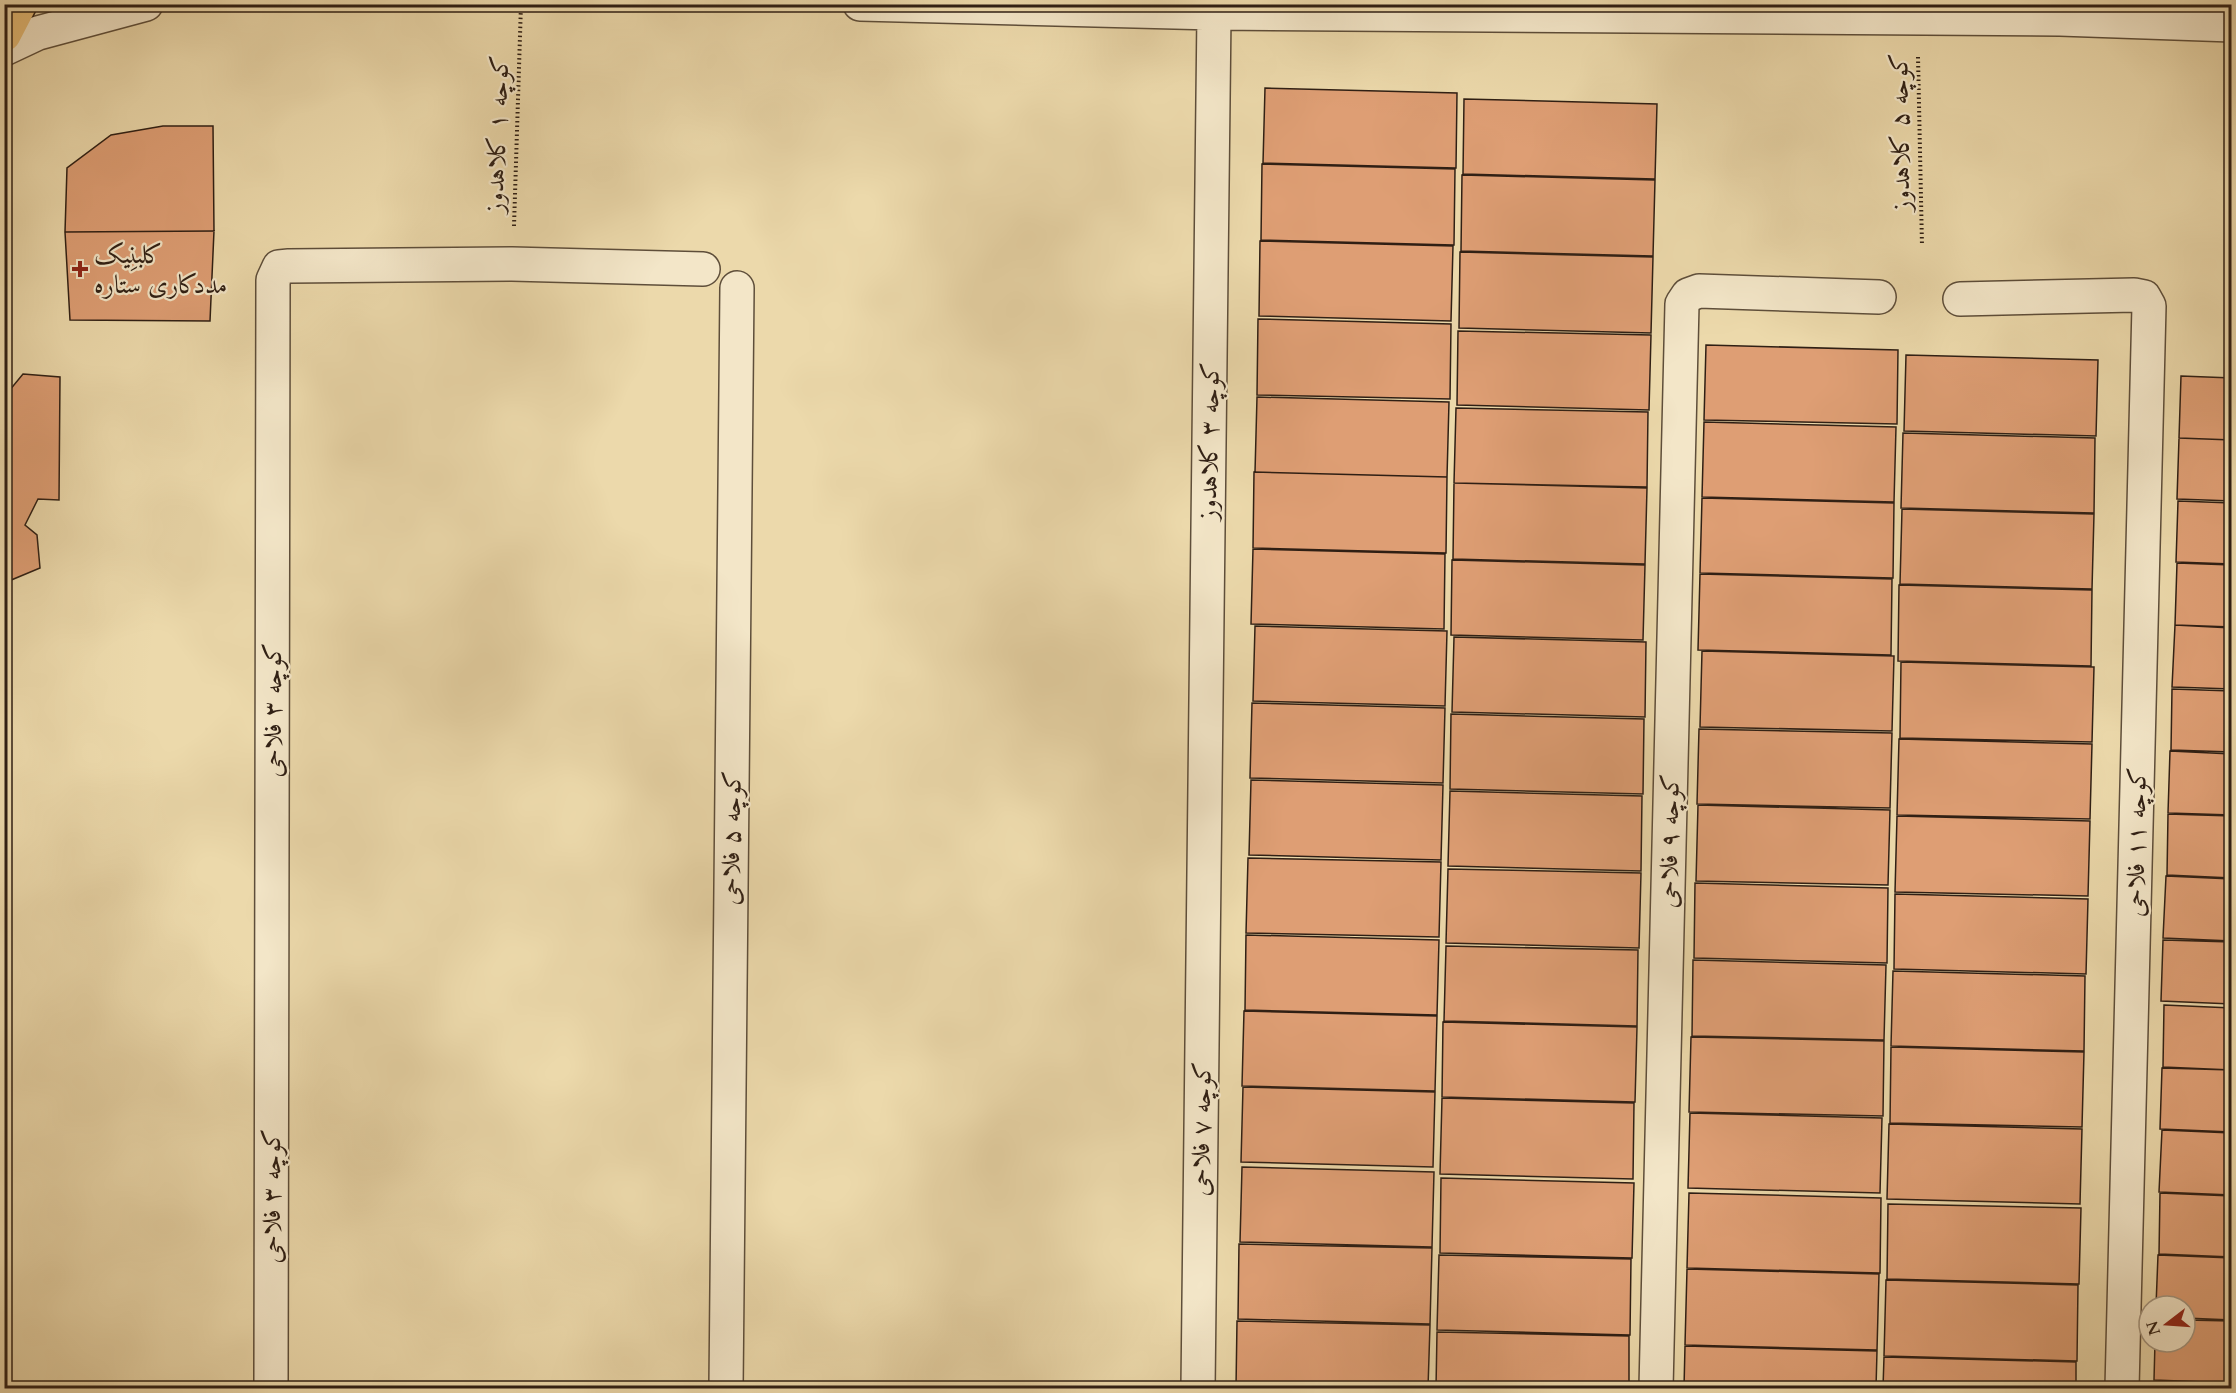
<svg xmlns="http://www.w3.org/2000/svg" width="2236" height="1393" font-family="Cardo,Amiri,serif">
<rect width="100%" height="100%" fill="#ecd9ab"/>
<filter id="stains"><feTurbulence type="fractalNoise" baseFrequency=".00333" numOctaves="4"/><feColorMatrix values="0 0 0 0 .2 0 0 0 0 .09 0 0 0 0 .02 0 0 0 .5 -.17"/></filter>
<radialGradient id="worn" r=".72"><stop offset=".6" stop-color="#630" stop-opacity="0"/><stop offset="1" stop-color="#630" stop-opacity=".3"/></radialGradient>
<path fill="#de9e74" stroke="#2f1f14" stroke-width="1.5" d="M1265,88L1457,93L1456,168L1263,163Z
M1464,99L1657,104L1655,179L1463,174Z
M163,126H213L214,231L65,232L67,168L111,135Z
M1262,164L1455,169L1454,245L1261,240Z
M1462,175L1655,180L1653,256L1461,251Z
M214,231L210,321L70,320L65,232Z
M1260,241L1453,246L1451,321L1259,316Z
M1460,252L1653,257L1651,333L1459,328Z
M1258,319L1451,324L1450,399L1257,395Z
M1458,331L1651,335L1649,410L1457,405Z
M1706,345L1898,350L1897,424L1704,420Z
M1906,355L2098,360L2096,436L1904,431Z
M23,374L60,377L59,500L38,499L25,525L37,535L40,568L4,583V397Z
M2181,376L2232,378V440L2179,438Z
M1257,397L1449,402L1447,477L1255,472Z
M1456,408L1648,412L1647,487L1454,483Z
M1704,422L1896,427L1894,502L1702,497Z
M1903,433L2095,438L2094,513L1901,508Z
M2179,438L2232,440V501L2177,499Z
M1254,472L1447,477L1446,553L1253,548Z
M1454,483L1647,488L1645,564L1453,559Z
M1702,498L1894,503L1893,578L1700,573Z
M2178,501L2232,503V564L2176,562Z
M1902,509L2094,514L2092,589L1900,584Z
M1253,549L1445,554L1444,629L1251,624Z
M1452,560L1645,565L1643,640L1451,635Z
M2177,563L2232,565V627L2175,625Z
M1700,574L1892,579L1891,655L1698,650Z
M1899,585L2092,590L2091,666L1898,661Z
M2175,625L2232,628V689L2172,687Z
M1255,626L1447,631L1445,706L1253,701Z
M1454,637L1646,642L1645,717L1452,712Z
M1702,651L1894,656L1892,731L1700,727Z
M1901,662L2094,667L2092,742L1900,738Z
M2172,689L2232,691V752L2171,750Z
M1252,703L1445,708L1443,783L1250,778Z
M1451,714L1644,719L1643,794L1450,789Z
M1699,729L1892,733L1890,808L1697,804Z
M1899,739L2092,744L2090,819L1897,815Z
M2170,751L2232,754V815L2168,813Z
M1251,780L1443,785L1441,860L1249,855Z
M1450,791L1642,796L1641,871L1448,866Z
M1698,805L1890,810L1888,885L1696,881Z
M2168,814L2232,816V878L2167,875Z
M1897,816L2090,821L2088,896L1895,892Z
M1248,858L1441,862L1439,937L1246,933Z
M1448,869L1641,873L1639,948L1446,943Z
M2166,876L2232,879V941L2163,938Z
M1695,883L1888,888L1887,963L1694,958Z
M1895,894L2088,899L2086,974L1894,969Z
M1246,935L1439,940L1437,1015L1245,1010Z
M2163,940L2232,942V1004L2161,1001Z
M1446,946L1638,950L1637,1026L1444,1021Z
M1693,960L1886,965L1884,1040L1692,1036Z
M1893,971L2085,976L2084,1051L1891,1046Z
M2164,1005L2232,1008V1070L2163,1067Z
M1244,1011L1437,1016L1435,1091L1242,1086Z
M1443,1022L1637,1027L1635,1102L1442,1097Z
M1691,1037L1884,1041L1883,1116L1689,1112Z
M1891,1047L2084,1052L2082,1127L1890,1123Z
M2162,1068L2232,1070V1132L2160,1129Z
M1243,1087L1435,1092L1433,1167L1241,1162Z
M1442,1098L1634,1103L1633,1179L1440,1174Z
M1690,1113L1882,1118L1880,1193L1688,1188Z
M1889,1124L2082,1129L2080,1204L1887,1199Z
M2162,1130L2232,1133V1195L2159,1192Z
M1242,1167L1434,1172L1432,1247L1240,1242Z
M1441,1178L1634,1183L1632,1258L1440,1253Z
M1689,1193L1881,1198L1880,1273L1687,1268Z
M2160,1193L2232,1196V1257L2159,1254Z
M1888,1204L2081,1208L2079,1284L1887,1279Z
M1239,1244L1432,1248L1430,1324L1238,1319Z
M1439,1255L1631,1259L1630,1335L1437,1330Z
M2158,1255L2232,1258V1320L2185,1318V1306H2156Z
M1687,1269L1879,1274L1877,1350L1685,1345Z
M1886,1280L2078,1285L2077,1361L1884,1356Z
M2185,1320L2232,1321V1383L2154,1380L2155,1342H2185Z
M1237,1321L1430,1325L1428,1388H1236Z
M1437,1332L1629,1336V1388H1436Z
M1685,1346L1877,1351L1876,1388H1684Z
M1884,1357L2076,1362V1388H1883Z
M2154,1381L2232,1384V1388H2154Z"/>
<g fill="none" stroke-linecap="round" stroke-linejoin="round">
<g stroke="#5e4e3a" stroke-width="36">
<path id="minor" d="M860,4L1214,13L2060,19L2232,25
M4,49L38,33L146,4
M1960,299L2134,295L2144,297L2149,306L2122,1388
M271,1388L273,280L279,267L289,266L512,264L703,269
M726,1388L737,288
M1198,1388L1214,13
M1656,1388L1682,304L1688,295L1699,291L1879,297"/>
</g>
<g stroke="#2f1f14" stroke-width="36">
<path id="major" d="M4,35L20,4"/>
</g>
<path stroke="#2f1f14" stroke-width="4" stroke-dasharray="1.5 3" stroke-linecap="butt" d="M1918,57L1922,246
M514,226L521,4"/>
<use href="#minor" stroke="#f3e6c8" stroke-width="33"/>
<use href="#major" stroke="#e6bc76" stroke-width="33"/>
</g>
<path fill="#8f2418" stroke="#f3e6c8" stroke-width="2" d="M77 260h6v6h6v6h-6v6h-6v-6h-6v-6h6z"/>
<g text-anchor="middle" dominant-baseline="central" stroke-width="4.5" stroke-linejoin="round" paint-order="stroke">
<g font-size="26" fill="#2f1f14" stroke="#f3e6c8">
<text transform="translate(1900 132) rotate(-91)">کوچه ۵ کلاهدوز</text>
<text transform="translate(497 134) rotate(-88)">کوچه ۱ کلاهدوز</text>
<text transform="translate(1209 441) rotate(-89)">کوچه ۳ کلاهدوز</text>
<text transform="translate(272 710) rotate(-90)">کوچه ۳ فلاحی</text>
<text transform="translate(731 838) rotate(-89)">کوچه ۵ فلاحی</text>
<text transform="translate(1669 841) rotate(-89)">کوچه ۹ فلاحی</text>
<text transform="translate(2136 842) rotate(-89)">کوچه ۱۱ فلاحی</text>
<text transform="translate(1201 1129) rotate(-89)">کوچه ۷ فلاحی</text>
<text transform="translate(271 1196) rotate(-90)">کوچه ۳ فلاحی</text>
</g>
<g font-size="26" fill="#2f1f14" stroke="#f3e6c8" text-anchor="start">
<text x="94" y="254">کلینیک<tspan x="94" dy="30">مددکاری سَتاره</tspan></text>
</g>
</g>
<rect width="2236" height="1393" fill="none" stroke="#ecd9ab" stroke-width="24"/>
<rect x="6" y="6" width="2224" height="1381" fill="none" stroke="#2f1f14" stroke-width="3"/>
<rect x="12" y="12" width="2212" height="1369" fill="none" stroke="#2f1f14" stroke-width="1.5"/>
<g transform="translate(2167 1324) rotate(253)"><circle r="28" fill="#f3e6c8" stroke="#a59680" stroke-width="1.5"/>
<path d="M0-4.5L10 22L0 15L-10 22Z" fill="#8f2418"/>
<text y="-9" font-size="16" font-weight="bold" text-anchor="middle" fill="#2f1f14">N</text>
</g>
<rect width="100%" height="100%" filter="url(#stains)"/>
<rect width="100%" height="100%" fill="url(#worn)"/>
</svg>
